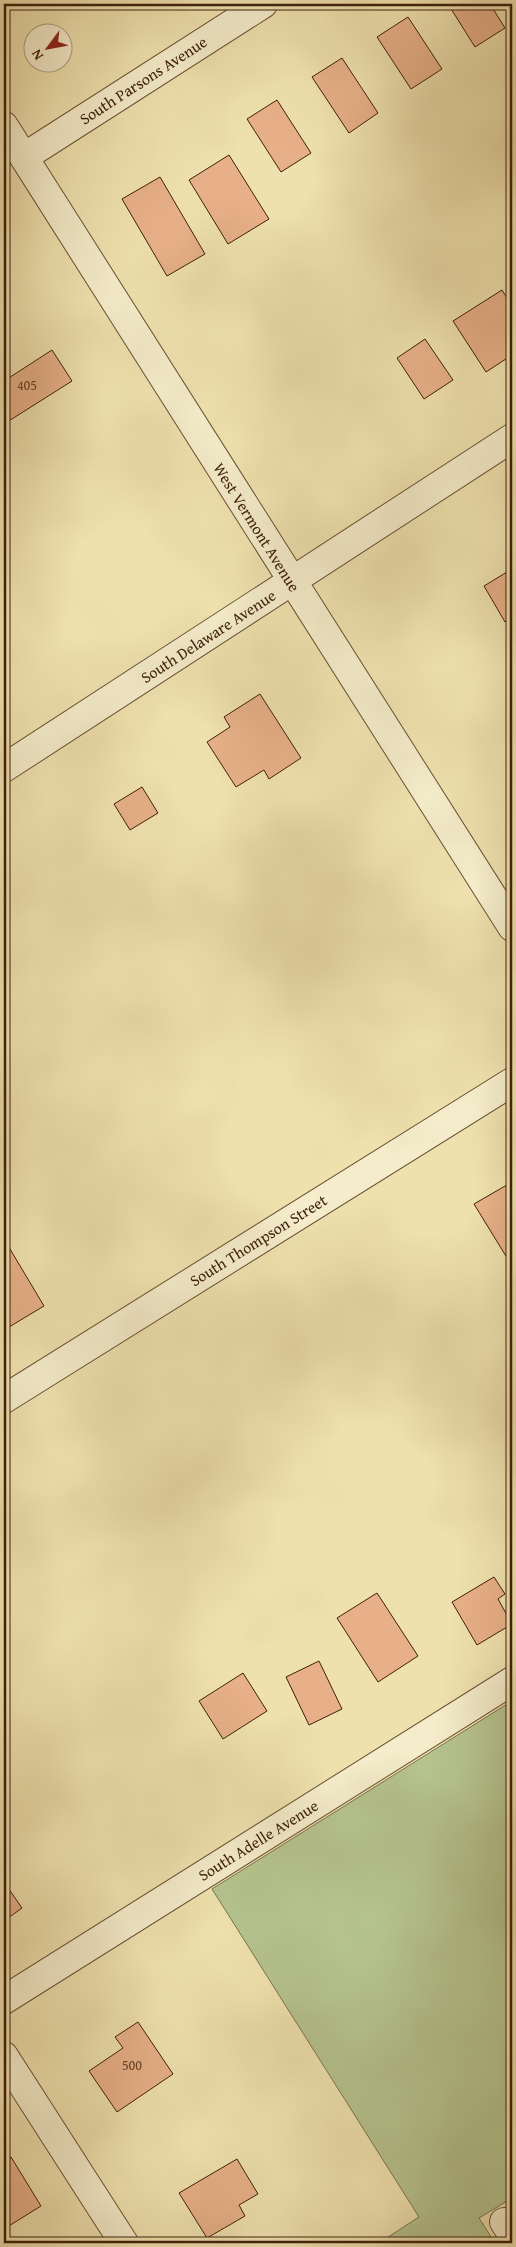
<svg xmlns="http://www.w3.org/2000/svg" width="516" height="2247" font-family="'Gentium Book Plus',serif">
<rect width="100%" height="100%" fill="#eee1ae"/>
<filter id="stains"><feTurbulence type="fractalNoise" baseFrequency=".004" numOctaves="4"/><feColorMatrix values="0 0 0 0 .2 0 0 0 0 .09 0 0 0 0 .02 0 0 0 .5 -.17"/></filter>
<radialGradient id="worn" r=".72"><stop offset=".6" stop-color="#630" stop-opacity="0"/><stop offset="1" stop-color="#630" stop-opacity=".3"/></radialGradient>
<path fill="#b5c38e" stroke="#7a724c" d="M512,1701V2198L479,2218L495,2243H379L419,2217L212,1889Z"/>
<path fill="#e7b088" stroke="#3e200b" d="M448,4H490L505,28L475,47Z
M408,17L442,69L411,89L377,37Z
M342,58L378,113L349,133L312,77Z
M277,100L311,153L281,172L247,119Z
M229,155L269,219L228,244L189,180Z
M160,177L205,254L167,276L122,199Z
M502,290L512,306V355L486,372L453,321Z
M425,339L453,380L424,399L397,358Z
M52,350L72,381L4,424V381Z
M512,569V617L505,622L484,586Z
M260,694L301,758L269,779L264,770L236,787L207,742L230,727L224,717Z
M142,787L158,813L130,830L114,804Z
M512,1182V1266L474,1204Z
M4,1239L44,1306L4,1330Z
M494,1577L505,1594L498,1599L512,1624L477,1645L452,1602Z
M377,1593L418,1656L378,1682L337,1618Z
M319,1661L342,1709L309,1725L286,1677Z
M243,1673L267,1711L223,1739L199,1701Z
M4,1882L22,1908L4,1921Z
M138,2022L173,2074L117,2112L89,2071L123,2048L115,2037Z
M11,2157L41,2206L4,2229V2161Z
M237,2159L258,2194L239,2205L245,2216L207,2238L179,2193Z"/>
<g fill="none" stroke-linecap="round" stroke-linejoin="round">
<g stroke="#6a5034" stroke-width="30">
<path id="minor" d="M4,126L512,927
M24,157L263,4
M4,768L512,438
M4,1399L512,1082
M4,2056L124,2243
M504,2222L512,2234"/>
</g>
<g stroke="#6a5034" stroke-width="30">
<path id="tertiary" d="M4,2000L512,1681"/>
</g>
<use href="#minor" stroke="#f4ecca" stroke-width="28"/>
<use href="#tertiary" stroke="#f4ecca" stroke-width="28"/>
</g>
<g text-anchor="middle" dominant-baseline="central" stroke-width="5" stroke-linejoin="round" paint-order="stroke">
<g font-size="14" fill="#68442a">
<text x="27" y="385">405</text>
<text x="132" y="2065">500</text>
</g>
<g font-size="16" fill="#3e200b" stroke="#f4ecca">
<text transform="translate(143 80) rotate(-33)">South Parsons Avenue</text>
<text transform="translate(257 527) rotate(58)">West Vermont Avenue</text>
<text transform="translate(208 636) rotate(-33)">South Delaware Avenue</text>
<text transform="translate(258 1240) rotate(-32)">South Thompson Street</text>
<text transform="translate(258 1840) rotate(-32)">South Adelle Avenue</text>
</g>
</g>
<rect width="516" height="2247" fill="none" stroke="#eee1ae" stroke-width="20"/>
<rect x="5" y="5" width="506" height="2237" fill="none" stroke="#3e200b" stroke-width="2.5"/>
<rect x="10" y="10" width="496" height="2227" fill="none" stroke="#3e200b"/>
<g transform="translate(48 48) rotate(238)"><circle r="24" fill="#f4ecca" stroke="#ab9a7e"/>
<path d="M0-4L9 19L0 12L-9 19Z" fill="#8f2418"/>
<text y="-8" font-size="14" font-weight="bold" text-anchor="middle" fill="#3e200b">N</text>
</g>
<rect width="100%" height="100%" filter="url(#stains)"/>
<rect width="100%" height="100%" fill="url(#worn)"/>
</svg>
